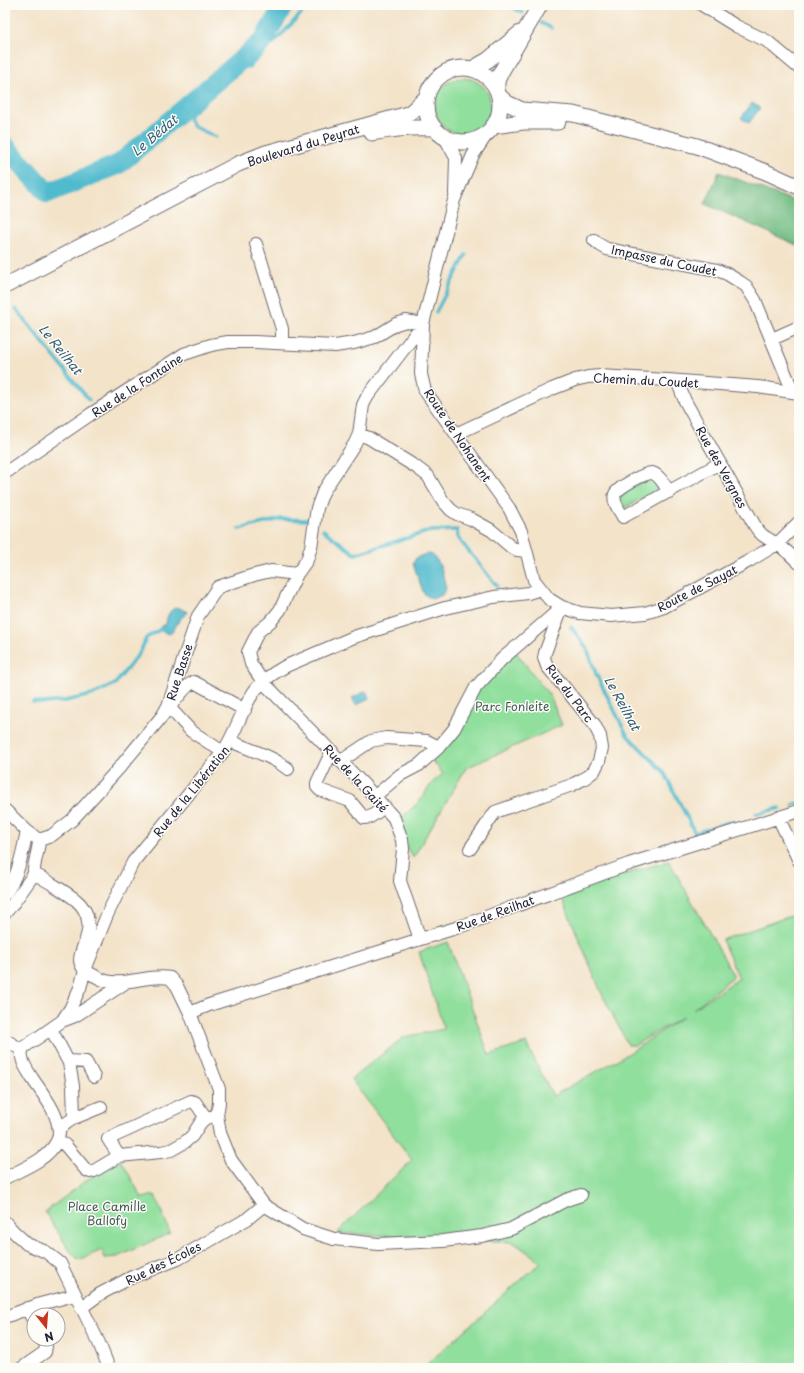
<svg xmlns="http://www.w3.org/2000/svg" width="804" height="1373" font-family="'Playpen Sans',sans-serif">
<rect width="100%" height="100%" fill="#fdfcf7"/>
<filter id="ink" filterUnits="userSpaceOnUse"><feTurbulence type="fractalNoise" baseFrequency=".025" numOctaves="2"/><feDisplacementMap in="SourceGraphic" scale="8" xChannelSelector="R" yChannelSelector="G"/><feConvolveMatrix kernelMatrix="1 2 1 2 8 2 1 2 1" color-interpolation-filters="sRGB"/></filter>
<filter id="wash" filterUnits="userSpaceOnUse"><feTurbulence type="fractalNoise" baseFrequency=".012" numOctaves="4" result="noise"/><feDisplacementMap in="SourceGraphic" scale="16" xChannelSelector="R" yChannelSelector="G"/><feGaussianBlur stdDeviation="0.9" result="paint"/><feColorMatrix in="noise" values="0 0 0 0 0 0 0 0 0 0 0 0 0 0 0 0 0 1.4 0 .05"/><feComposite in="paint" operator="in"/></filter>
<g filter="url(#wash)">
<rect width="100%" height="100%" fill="#f3e3c9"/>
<path fill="#91df9d" stroke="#5a806c" d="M435 106a28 28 0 1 1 56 0a28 28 0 1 1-56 0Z
M648,478L655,480L658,486L656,491L626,507L620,503V493Z
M516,652L550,696L562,725L466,768L413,858L408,850L398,821L419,802L432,783L443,774L431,759L478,688Z
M669,861L734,976L692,1010L739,978L722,940L799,913V1368H423L541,1262L513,1242L337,1233L412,1160L351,1079L404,1037L444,1029L419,952L448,942L489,1055L526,1043L553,1096L631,1052L684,1016L635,1045H628L601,992L561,896L594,883Z
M121,1160L142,1198L155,1195L170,1233L117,1257L105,1258L102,1250L79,1260L70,1251L45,1212L88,1179Z"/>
<path fill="#74be84" stroke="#4b7060" d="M719,172L799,203V246L705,204Z"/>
<path fill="#51bbce" stroke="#3a6e84" d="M752,103L760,108L749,123L741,118Z
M428,553C441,557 443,577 446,588L442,595L432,599L424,594L413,564L416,558Z
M178,607L187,612C185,616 183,616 180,619C176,624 175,630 170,634L161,631L159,628L166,624C167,616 169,609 178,607Z
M366,691L370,699L356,705L352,698Z"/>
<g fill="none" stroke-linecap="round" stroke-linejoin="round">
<path stroke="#51bbce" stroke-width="3.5" d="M508,5L523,13
M541,23L551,28
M249,67L285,31L309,5
M184,109L193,126L216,137
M16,309L89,400
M436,312L466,255
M239,529L281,519L309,520
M323,530L355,554L430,531L457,530L458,538L497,586
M571,627L587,648L596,674L627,735L664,772L695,833L732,821
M33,702L44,703L65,701L92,695L115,684L141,651L146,638L161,629
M793,805L798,803
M756,814L780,808"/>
<path stroke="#51bbce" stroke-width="20" d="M5,146L48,193L119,164L262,42L284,5"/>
</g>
</g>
<g filter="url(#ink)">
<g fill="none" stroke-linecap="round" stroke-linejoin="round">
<g stroke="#6b666d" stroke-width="14">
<path id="minor" d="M702,5L736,26L767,41L799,68
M489,131L473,155L454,200L423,324L421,374L425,391L509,508L521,531L534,580L549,599L562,607L580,613L611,616L645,613L664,607L749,561L777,544L799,522
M444,136L456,158L455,194
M594,240L600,245L607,249L717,270L727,274L740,282L746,286L755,300L793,392
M256,244L282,329V343
M772,339L799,327
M677,381L685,401L755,526C762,537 766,537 777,544C785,549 792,556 799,563
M359,434L369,438L416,467L428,476L443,501L451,510L457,514L471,519L491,530L511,547L517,550L526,551
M456,434L552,389L575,380L588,377L600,376L668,380L758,387L799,393
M5,473L91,414L184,354L211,345L228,342H255L335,346L354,343L375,337L396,324L406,321L423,324L367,397L363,405L359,434L355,443L323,492L317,508L311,547L307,560L297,574L280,610L271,621L258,632L248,652L251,664L263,682L366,787L394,818L402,840L403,849L400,881L420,939
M669,492C665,486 660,475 652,473C646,472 617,488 615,494C612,502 620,511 623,517L720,463
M231,741C249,750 271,755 288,769
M332,751L317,783V787L320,790L350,801L364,818L370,817L385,807
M223,752L191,731L168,706C179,700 183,686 194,682L245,710
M341,761L371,741L386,738L427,741L435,745L438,748
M375,796L400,775L419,765L438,748L454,729L476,687L502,659L561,608
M5,810L27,831L39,840C39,851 33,863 34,874C45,879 67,893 76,900C82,905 87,913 88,921C93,944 63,962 95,976C99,978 102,980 106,981C128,986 148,974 170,978L177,986L190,1013L219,1089V1103L217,1115L220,1133L231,1160L264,1205L303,1229L334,1239L378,1244L443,1241L482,1236L511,1229L566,1200L581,1195
M778,817L799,861
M39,840L51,836L72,820L120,767L163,715L168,706L198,616L218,587L254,575L271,571L297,574
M470,849L495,812L572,785L585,778L594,771L599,761L602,748L600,736L594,724L547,666L544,658L545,653L562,607
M5,894C19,875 22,854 27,831
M5,913L12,905L34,874
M190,1013L209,1005L459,927L629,864L799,811
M62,1021L70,1009L80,988L85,970L107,915L133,862L223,752C236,733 243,705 256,689C264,679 275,672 286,666L354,637L445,608L494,597L528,593L540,589
M51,1029L69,1063L73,1086L74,1118L59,1128
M5,1042L7,1041L22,1050
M22,1050L24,1047L36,1039L62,1021L75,1016L125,983
M68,1061L86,1062L94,1077
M74,1118L101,1107
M58,1141L65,1145L86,1170L90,1172L94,1171L119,1156L161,1152L171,1150L185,1142L192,1136L201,1122L206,1118L217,1115
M119,1156L108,1139L191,1101L195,1102L206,1118
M5,1178C22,1169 48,1160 57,1141C61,1134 58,1122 55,1115C50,1102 40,1090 32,1078C27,1069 20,1061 22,1050
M5,1222L14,1232L27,1244L46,1252L60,1263L99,1343L109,1368
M27,1308L34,1322
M81,1308L100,1294L132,1277L178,1259L247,1219L264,1205
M5,1317L40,1304L75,1295
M22,1368L45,1352L46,1346L43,1339"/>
</g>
<g stroke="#6b666d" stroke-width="17">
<path id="major" d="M426 105a37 37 0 1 1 74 0a37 37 0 1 1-74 0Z
M472,69L488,60L520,33
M497,89V81L501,72L540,5
M499,96L507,103L522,110L573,114L697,146L766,172L799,187
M493,126L523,122H558
M372,133C392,129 414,127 434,128
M5,286L238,164L266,153L401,116L410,113L427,97"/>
</g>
<use href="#minor" stroke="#fff" stroke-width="12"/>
<use href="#major" stroke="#fff" stroke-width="15"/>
</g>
</g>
<g text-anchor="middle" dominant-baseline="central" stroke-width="3" stroke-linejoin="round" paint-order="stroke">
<g font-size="12" fill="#22223b" stroke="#fdfcf7">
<text transform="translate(303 145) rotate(-17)">Boulevard du Peyrat</text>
<text transform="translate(664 260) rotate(12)">Impasse du Coudet</text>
<text transform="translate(646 380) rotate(3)">Chemin du Coudet</text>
<text transform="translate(137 385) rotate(-33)">Rue de la Fontaine</text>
<text transform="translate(458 435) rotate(56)">Route de Nohanent</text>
<text transform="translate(722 467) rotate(61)">Rue des Vergnes</text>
<text transform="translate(697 588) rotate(-27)">Route de Sayat</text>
<text transform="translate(179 672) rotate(-72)">Rue Basse</text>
<text transform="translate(570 693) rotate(53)">Rue du Parc</text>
<text transform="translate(356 778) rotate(47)">Rue de la Gaité</text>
<text transform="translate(191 791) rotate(-51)">Rue de la Libération</text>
<text transform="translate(495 913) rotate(-20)">Rue de Reilhat</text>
<text transform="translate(163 1263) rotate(-26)">Rue des Écoles</text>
</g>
<g font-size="12" fill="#435b58" stroke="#fdfcf7">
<text x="512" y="706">Parc Fonleite</text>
<text x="107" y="1206">Place Camille<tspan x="107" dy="14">Ballofy</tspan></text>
</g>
<g font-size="13" font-style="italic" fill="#355f76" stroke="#fdfcf7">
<text transform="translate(154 135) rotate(-40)">Le Bédat</text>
<text transform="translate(61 349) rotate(51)">Le Reilhat</text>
<text transform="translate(623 703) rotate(61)">Le Reilhat</text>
</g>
</g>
<rect width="804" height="1373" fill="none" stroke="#fdfcf7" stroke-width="20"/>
<g transform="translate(46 1327) rotate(163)"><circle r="19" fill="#fdfcf7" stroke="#a5a5ac"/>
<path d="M0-3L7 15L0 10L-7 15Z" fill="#c8321e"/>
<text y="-6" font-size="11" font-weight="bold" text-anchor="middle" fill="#22223b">N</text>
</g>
</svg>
